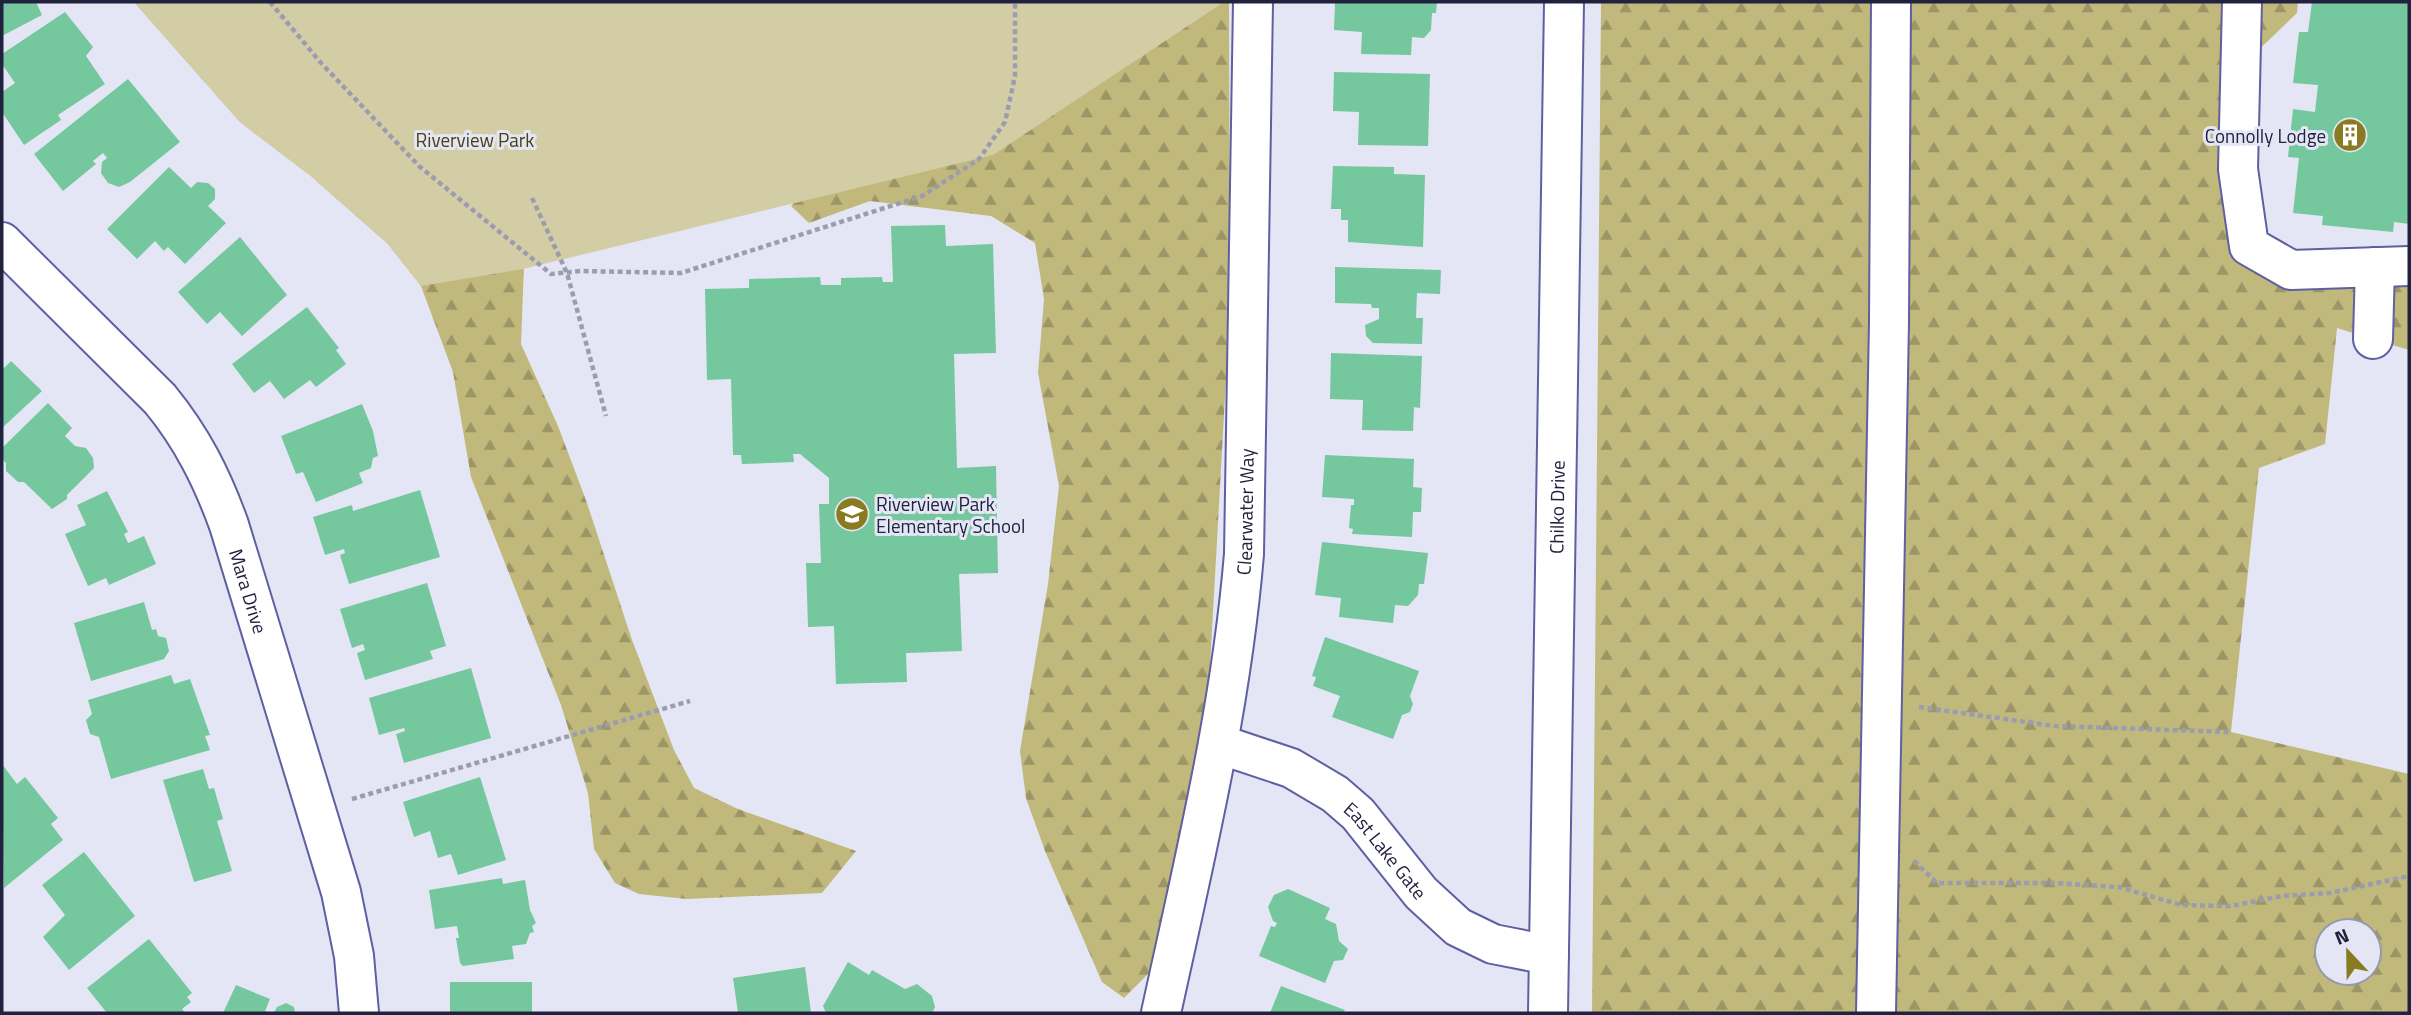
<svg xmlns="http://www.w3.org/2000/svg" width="2411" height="1015" font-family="'Titillium Web',sans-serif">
<defs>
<pattern id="forest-firs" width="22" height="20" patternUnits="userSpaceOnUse" patternTransform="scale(1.75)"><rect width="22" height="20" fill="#c1b87b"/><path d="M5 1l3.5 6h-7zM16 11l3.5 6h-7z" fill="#9c9566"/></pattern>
</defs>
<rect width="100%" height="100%" fill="#e4e6f5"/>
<path fill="url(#forest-firs)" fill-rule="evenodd" d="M134,2H432L525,238L521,344L558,426L587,503L632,640L674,750L694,788L738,809L856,851L822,893L687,899L639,894L615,883L594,849L588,793L561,705L471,477L453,372L421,286L388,244L311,176L240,122Z
M942,2H1229L1230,307L1206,738L1176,849L1150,972L1124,998L1102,982L1045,851L1026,798L1020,751L1048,584L1059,486L1038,373L1044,299L1035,243L991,216L870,201L809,223L791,206L820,177Z
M1601,2H2298L2297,13L2248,60L2235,242L2409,268V350L2337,328L2325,444L2259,468L2231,732L2409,774V1013H1592ZM2327,931H2369V973H2327Z"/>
<path fill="#d3cda6" d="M134,2H1224L993,155L523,269L421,286L388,244L311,176L240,122Z"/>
<path fill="#75c79d" d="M2,2H36L42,15L2,36Z
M1335,2H1437L1436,13H1432L1431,30L1424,38L1412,37L1411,55L1361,54L1362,32L1334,30Z
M2312,2H2409V224L2394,222L2393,232L2322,225L2323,216L2293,213L2299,158L2288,157L2293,109L2315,112L2318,85L2293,83L2299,32H2308Z
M65,12L93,47L86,56L105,84L58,115L61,120L24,145L2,112V92L15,83L2,64V54Z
M1334,72L1430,74L1428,146L1358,145L1359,112L1333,111Z
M128,79L180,142L130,182L119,187L108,183L101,173L102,162L107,158L103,153L93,161L96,164L63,191L34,154Z
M1333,166L1394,167V174L1425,175L1423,247L1348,242V220H1341V209H1331Z
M169,167L191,188L197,182L208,183L215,189V199L208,206L226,223L185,264L168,247L164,251L155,241L137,259L107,229Z
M945,225L946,246L993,244L996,353L954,354L957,468L996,466L998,573L959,574L962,651L906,653L907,682L836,684L834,626L808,627L806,563H821L819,504H829V478L800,454H793L794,462L742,464L741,455H733L731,379L707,380L705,289L749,288V279L820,277L821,285H841V278L882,277L883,282H893L891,226Z
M240,237L287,295L242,336L220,312L207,324L178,292Z
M1335,267L1441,270L1440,294L1417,293L1416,318H1423L1422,344L1373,343L1366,336L1365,325L1379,319V308H1372L1371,304L1335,303Z
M307,307L339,348L336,350L346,364L316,387L310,380L284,399L270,381L254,393L232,364Z
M1331,353L1422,356L1420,408L1414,407L1413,431L1362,430L1363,400L1330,399Z
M11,361L42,391L2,428V365L4,368Z
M48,403L72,428L65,436L75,446L86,448L93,458L94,468L67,495V499L52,509L24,482H18L6,471V463L2,459V448Z
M362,404L373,431L378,456L373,458L371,468L359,473L363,483L316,502L303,472L296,474L281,436Z
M1325,455L1414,459L1413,487L1422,488L1421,512H1413L1412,537L1352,534L1353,529L1349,528L1351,505H1354V499L1322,497Z
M420,490L440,557L349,584L340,555L345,553L344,549L325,555L313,517L352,505L353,511Z
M107,491L128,532L124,534L128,543L144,536L156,564L109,585L106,578L88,586L65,534L86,525L77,505Z
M1322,542L1428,553L1424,584H1419L1418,595L1408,606L1395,605L1393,623L1339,617L1341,598L1315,595Z
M427,583L446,646L430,651L433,659L365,680L357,653L365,650L363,644L352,648L340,609Z
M144,602L152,630L156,629L158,636L166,638L169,651L164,659L91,681L74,623Z
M1325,637L1419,671L1410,696L1413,704L1410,712L1402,715L1393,739L1332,717L1340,696L1313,686L1316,677L1312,676Z
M471,668L491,738L404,763L396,734L405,731L404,728L379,735L369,698Z
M171,675L174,684L190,679L210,735L205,736L210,750L111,779L99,737L90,734L86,720L92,714L88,700Z
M2,764L17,784L25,777L58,818L51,824L63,840L4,888Z
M203,769L209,789L214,788L223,819L217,821L232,871L194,882L163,780Z
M480,777L506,860L458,875L451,854L438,858L430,831L414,837L403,802Z
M84,852L135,916L69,970L43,937L65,915L42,885Z
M502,878L503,884L525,880L530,910L536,923L532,926L534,932L530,933L526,944L512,946L514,959L463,966L460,963L456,938H459L457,926L435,929L429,890Z
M1288,889L1330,908L1325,919L1336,924L1339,941L1348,949L1343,960L1334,961L1325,983L1259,956L1271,926L1275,927L1277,923L1273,921L1268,907L1274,895Z
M149,939L192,993L187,997L191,1002L182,1009L185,1013H107L87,988Z
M848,962L869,975L872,970L905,989L917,984L932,996L935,1007L932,1013H826L823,1006Z
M805,967L811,1013H738L733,978Z
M450,982H532V1013H450Z
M236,985L270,999L265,1011L270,1013H223Z
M1281,986L1345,1010L1343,1013H1270Z
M286,1003L294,1007L295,1013H274L277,1007Z"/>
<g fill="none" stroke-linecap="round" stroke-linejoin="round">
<g stroke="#5e60a1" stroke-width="42">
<g id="minor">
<path d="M2242,2L2238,169L2249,246L2291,270L2409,266"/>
<path id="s1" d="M2,242L160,399C192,438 212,478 229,525L341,892L354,956L359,1013"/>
<path d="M2373,339L2375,267"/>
<path id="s2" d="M1219,744L1291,768L1335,794L1358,814L1421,893L1458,927L1493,944L1549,955"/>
<path id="s3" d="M1161,1013C1194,861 1231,710 1244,554L1253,2"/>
<path id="s4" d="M1548,1013L1564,2"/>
<path d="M1876,1013L1889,322L1891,2"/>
</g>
</g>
<path stroke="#9b9cb0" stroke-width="4.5" stroke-dasharray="5 3.5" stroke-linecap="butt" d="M270,2L322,64L419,166L551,274L581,271L681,273L922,196L979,159L1005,122L1015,76V2
M532,198L567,273L606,416
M1919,707L2055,726L2231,732
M352,799L690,701
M1914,861L1937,883H2053L2119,887L2181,905L2231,906L2282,896L2330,893L2409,876"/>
<use href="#minor" stroke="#fff" stroke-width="38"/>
</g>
<defs>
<g id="building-disc" transform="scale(1.75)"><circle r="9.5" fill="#897b21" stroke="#e4e6f5"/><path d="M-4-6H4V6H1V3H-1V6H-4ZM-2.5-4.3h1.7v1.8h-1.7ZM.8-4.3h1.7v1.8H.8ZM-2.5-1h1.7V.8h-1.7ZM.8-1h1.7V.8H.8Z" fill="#fff"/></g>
<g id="school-disc" transform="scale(1.75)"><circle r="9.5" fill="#897b21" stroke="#e4e6f5"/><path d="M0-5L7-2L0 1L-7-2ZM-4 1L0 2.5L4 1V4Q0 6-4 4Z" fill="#fff"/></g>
</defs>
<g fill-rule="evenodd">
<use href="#building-disc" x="2350" y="135"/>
<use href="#school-disc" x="852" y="514"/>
</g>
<g text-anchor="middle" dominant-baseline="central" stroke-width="6" stroke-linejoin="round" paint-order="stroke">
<g font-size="19" fill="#21223e" stroke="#e4e6f5" text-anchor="end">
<text x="2326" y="135">Connolly Lodge</text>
<text x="876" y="503" text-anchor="start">Riverview Park<tspan x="876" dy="22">Elementary School</tspan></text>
</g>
<g font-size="19" fill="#484110" stroke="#e4e6f5">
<text x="475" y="139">Riverview Park</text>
</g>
<g font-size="19" fill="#21223e" stroke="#e4e6f5">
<text stroke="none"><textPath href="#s4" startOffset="506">Chilko Drive</textPath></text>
<text stroke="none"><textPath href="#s3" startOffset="509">Clearwater Way</textPath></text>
<text stroke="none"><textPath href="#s1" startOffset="436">Mara Drive</textPath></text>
<text stroke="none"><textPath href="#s2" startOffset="203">East Lake Gate</textPath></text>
</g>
</g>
<rect width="2411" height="1015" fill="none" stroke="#21223e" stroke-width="7"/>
<g transform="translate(2348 952) rotate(338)"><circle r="33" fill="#e4e6f5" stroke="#9698ac" stroke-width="2"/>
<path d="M0-5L12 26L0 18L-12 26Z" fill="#897b21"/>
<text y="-10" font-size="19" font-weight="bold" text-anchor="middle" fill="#21223e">N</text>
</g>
</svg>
